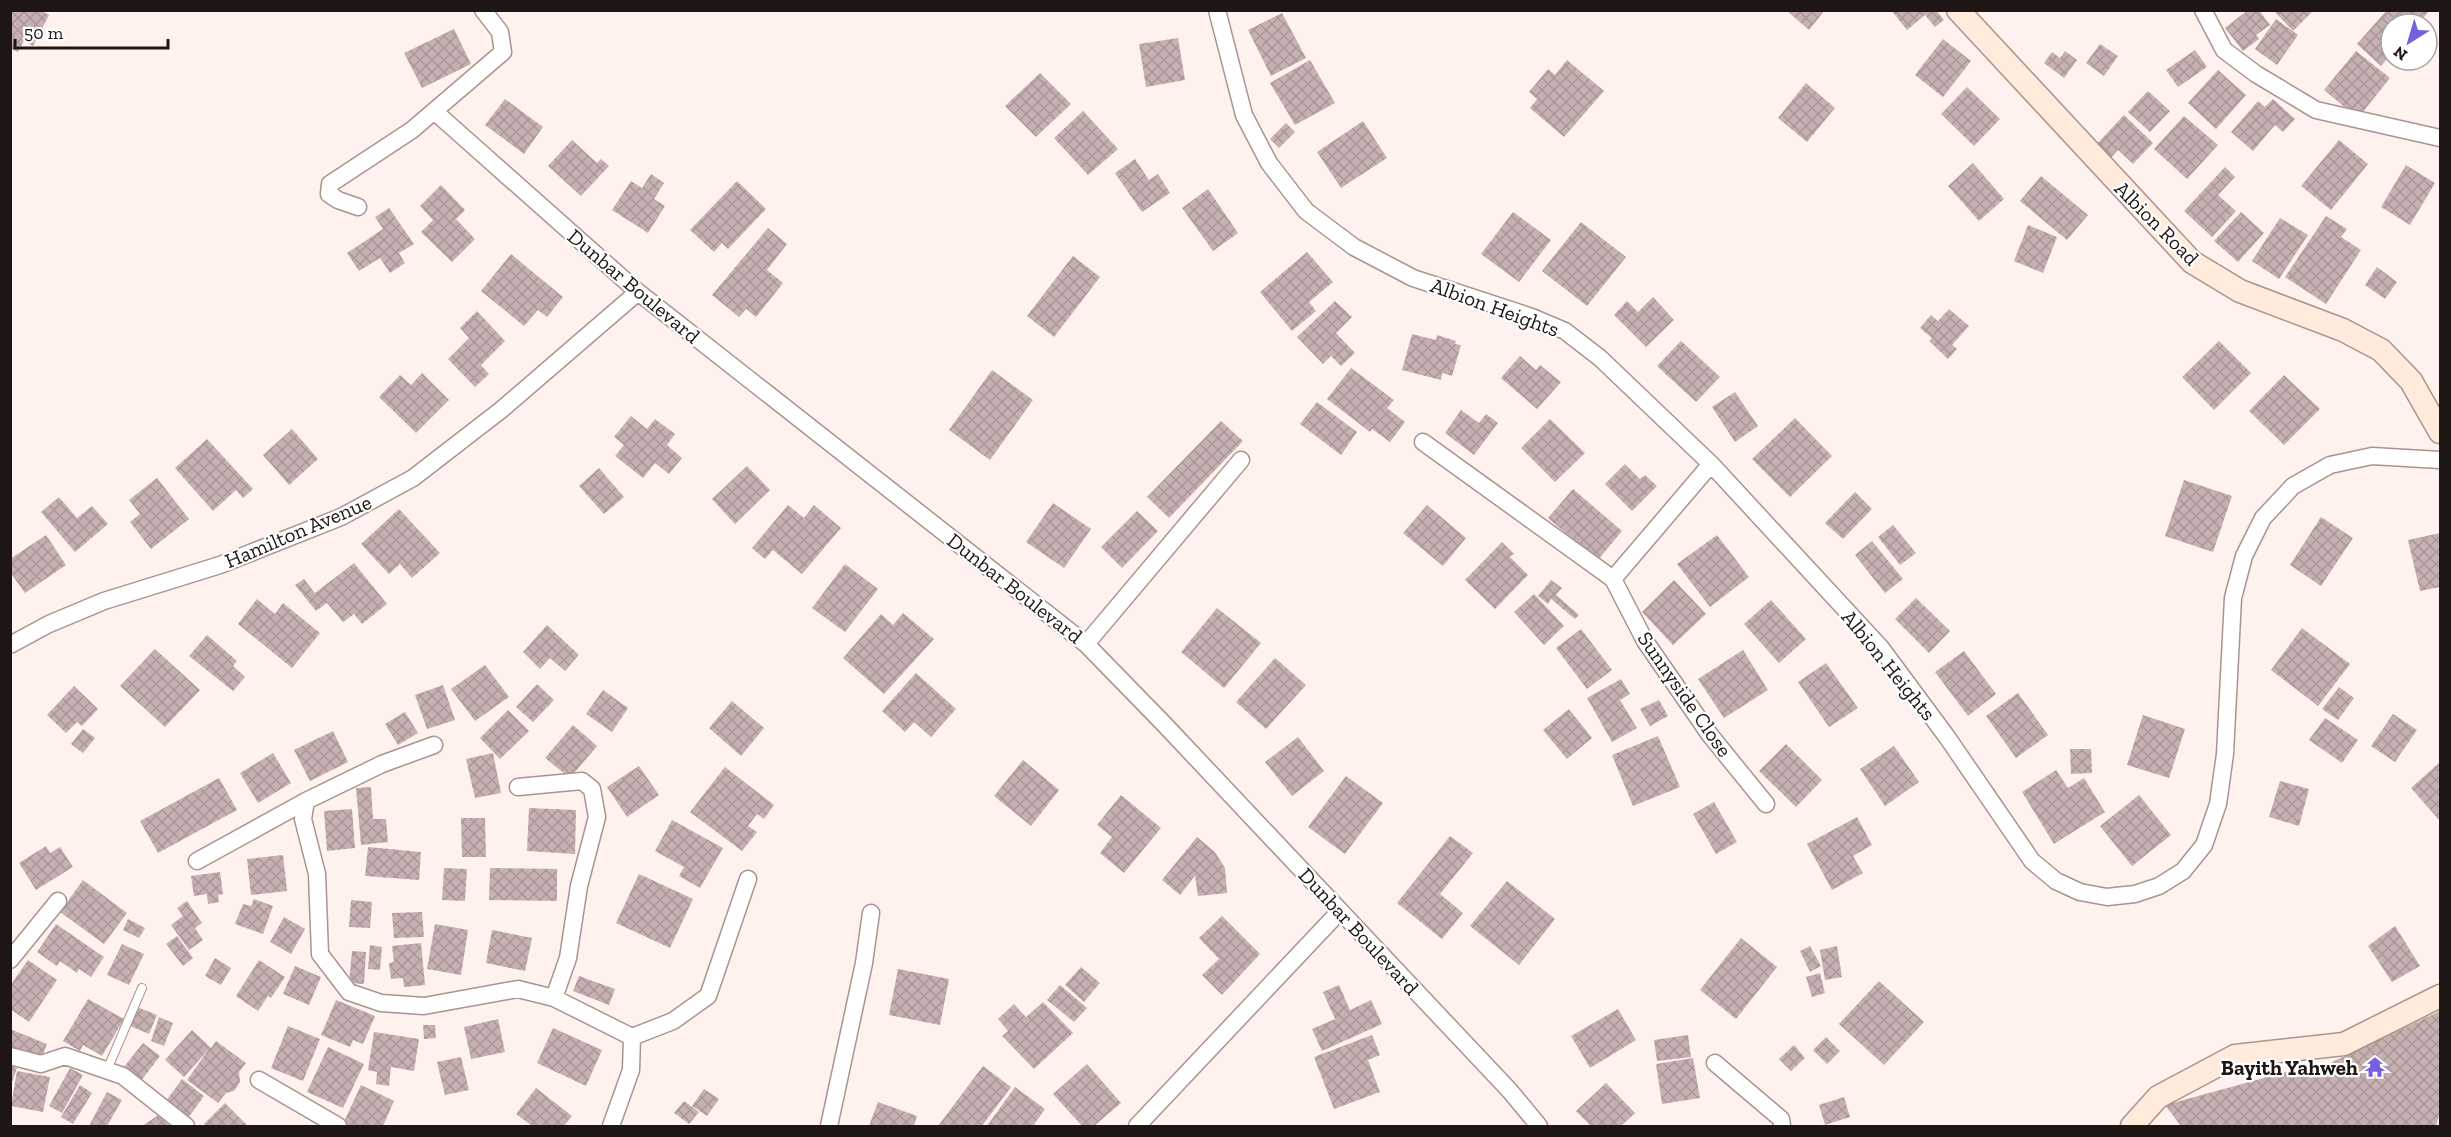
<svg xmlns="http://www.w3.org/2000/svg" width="2451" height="1137" font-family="'Zilla Slab',serif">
<defs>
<pattern id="building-cross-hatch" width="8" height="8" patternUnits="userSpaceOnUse" patternTransform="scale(1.5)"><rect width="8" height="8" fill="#c6b0b2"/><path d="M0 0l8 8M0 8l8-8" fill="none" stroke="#aa9798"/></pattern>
</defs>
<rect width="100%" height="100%" fill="#fff1ee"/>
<path fill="url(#building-cross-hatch)" d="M10,10H40L49,15L33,46L24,41L18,52L10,48Z
M1786,10H1825L1809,30Z
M1891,10H1936L1944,20L1935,27L1925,15L1907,30Z
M2248,10L2252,12L2259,10L2270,25L2256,35L2259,39L2243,51L2225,28Z
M2273,10H2314L2293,31Z
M2387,10H2430L2418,24H2391V54L2381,66L2357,44Z
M1282,13L1306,58L1271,76L1248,30Z
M2276,19L2298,35L2277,65L2255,49Z
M454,29L471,64L422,88L404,53Z
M1178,38L1185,80L1146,87L1139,44Z
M1943,39L1971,61L1943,97L1915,75Z
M2100,44L2118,56L2104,76L2086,63Z
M2195,50L2207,67L2178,87L2166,70Z
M2065,51L2077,60L2064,78L2044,63L2052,52L2060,58Z
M2356,51L2390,78L2358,118L2324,90Z
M1310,60L1335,103L1295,125L1270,83Z
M1567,60L1604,91L1564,137L1530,108L1537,99L1529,92L1548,69L1555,75Z
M2218,70L2246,95L2216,129L2188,103Z
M1040,73L1071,104L1036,137L1005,106Z
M1806,83L1835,108L1807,142L1778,118Z
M1967,87L2000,119L1974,146L1941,114Z
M2148,91L2170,111L2150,132L2128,112Z
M505,99L543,127L524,154L485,125Z
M2273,99L2295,119L2283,132L2275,125L2253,151L2231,132L2258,101L2265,107Z
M1083,111L1118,149L1088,175L1054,138Z
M2124,115L2153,143L2133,164L2118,150L2109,160L2095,146Z
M2184,116L2218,145L2187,179L2154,149Z
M1363,121L1387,158L1341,188L1317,152Z
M1286,123L1295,132L1279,148L1270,139Z
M572,140L597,163L601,159L609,166L581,196L548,166Z
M2339,140L2368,164L2331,210L2301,186Z
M1135,159L1149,180L1158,174L1170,193L1142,212L1115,173Z
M1973,163L2004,199L1979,221L1948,186Z
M2406,165L2435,183L2410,225L2381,207Z
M2225,167L2235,177L2218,195L2236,211L2212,237L2184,211Z
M651,174L664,183L654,199L665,206L648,233L612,210L631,181L642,188Z
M2041,176L2088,215L2067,240L2020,201Z
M737,181L766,209L728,249L722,243L714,252L690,230Z
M441,185L465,210L456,219L475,239L452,262L421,232L433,220L420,206Z
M1208,189L1238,233L1213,251L1182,208Z
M389,208L414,244L399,253L405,263L390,273L380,258L359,271L347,253L383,229L375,217Z
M1513,212L1551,240L1519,282L1481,254Z
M2241,212L2264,233L2238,262L2214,241Z
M2326,216L2347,229L2341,237L2361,250L2326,304L2285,277Z
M2280,218L2308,235L2279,279L2252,261Z
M1581,222L1626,257L1587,306L1542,271Z
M2028,225L2057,237L2043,273L2014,261Z
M768,228L787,244L767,270L783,283L756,317L746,309L739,317L712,295Z
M1307,252L1333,282L1309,302L1316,311L1292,331L1260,292Z
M511,254L563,297L547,317L538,310L524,326L481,291Z
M1073,256L1100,277L1054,337L1027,316Z
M2377,267L2397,282L2385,299L2365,285Z
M1653,297L1674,320L1646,347L1614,315L1627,301L1638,312Z
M1335,301L1352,317L1336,333L1355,353L1341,366L1331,356L1323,364L1297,337Z
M1949,309L1969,326L1952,345L1957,349L1948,359L1929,341L1932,338L1920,328L1931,315L1938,321Z
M477,311L505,341L481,365L489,374L475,387L448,359L469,338L460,328Z
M1412,334L1436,340L1437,335L1456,341L1455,344L1461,345L1452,376L1442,373L1441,380L1402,370Z
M1681,341L1720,377L1696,402L1657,366Z
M2219,341L2251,373L2214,410L2182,377Z
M1520,356L1536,370L1540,365L1561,382L1537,409L1501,378Z
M1351,368L1394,400L1387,408L1405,422L1390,442L1372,429L1370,432L1327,399Z
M992,370L1033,400L990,460L949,430Z
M422,373L449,400L416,433L379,397L400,375L411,385Z
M2284,375L2320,409L2284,445L2249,411Z
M1735,392L1758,426L1735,442L1712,407Z
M1317,402L1357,432L1341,455L1300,424Z
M1461,410L1479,423L1486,414L1498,423L1474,455L1445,433Z
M631,416L647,429L655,419L675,434L667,445L682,458L669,474L655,463L643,478L615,456L624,445L614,437Z
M1795,418L1832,456L1790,497L1752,459Z
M1550,419L1585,453L1555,482L1521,448Z
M1221,421L1243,441L1169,518L1147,497Z
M292,429L318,459L289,485L263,455Z
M207,439L253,489L243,498L236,490L213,511L175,468Z
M1625,464L1640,479L1645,475L1657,486L1632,511L1605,484Z
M747,466L770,490L735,524L712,499Z
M599,468L624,497L604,514L579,486Z
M157,478L189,519L151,549L130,522L140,514L129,500Z
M2184,480L2232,496L2213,552L2165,536Z
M1573,489L1622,531L1598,560L1548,518Z
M1855,492L1872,509L1843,539L1825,523Z
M59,497L77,518L92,506L108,524L75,552L41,512Z
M1053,503L1091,529L1064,568L1026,542Z
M788,505L804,518L814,505L841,528L802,574L773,550L765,559L752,548Z
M1427,505L1466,538L1443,566L1403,533Z
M399,509L440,553L412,578L400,564L389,574L361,544Z
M1137,511L1158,531L1122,568L1101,547Z
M2321,517L2353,538L2321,586L2290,565Z
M1893,525L1916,553L1900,565L1878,537Z
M2440,533V587L2420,591L2408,540Z
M46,535L66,565L25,593L10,572V559Z
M1717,535L1749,577L1710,607L1677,564Z
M1872,541L1903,579L1885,593L1855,555Z
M1502,542L1514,554L1510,557L1528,575L1495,609L1465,580Z
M354,563L387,604L362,624L354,614L343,622L327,603L316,611L295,585L304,579L315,593Z
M845,564L878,589L845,632L812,608Z
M1551,580L1562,588L1556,595L1579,615L1575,619L1551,599L1548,604L1538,596Z
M1674,580L1706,614L1673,645L1642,612Z
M1534,594L1564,626L1544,645L1514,612Z
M1916,598L1950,631L1929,653L1895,619Z
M257,599L275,614L283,603L320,633L292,668L238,624Z
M1771,600L1806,639L1779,663L1744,624Z
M1217,608L1261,643L1224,688L1181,652Z
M903,613L934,639L884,694L843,658L881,614L893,625Z
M547,625L579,655L565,671L550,658L540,669L523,652Z
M2302,628L2350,664L2318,706L2271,670Z
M1581,629L1612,670L1587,689L1556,648Z
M207,635L237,661L233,666L245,677L233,691L189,656Z
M155,649L200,690L165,727L120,686Z
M1743,650L1768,690L1724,718L1698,679Z
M1964,651L1996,694L1968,716L1935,672Z
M1275,658L1306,685L1266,729L1236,702Z
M1826,663L1858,708L1829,727L1798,682Z
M485,665L509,697L475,721L451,689Z
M916,673L956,709L931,737L914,722L905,732L882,711Z
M1621,679L1630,694L1620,700L1637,728L1612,742L1587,698Z
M537,684L554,700L533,722L516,707Z
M443,685L455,720L427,729L415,695Z
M74,686L98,709L82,726L77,722L66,733L47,715Z
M2339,687L2354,698L2338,720L2322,709Z
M603,690L628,708L612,732L586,714Z
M2018,693L2048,735L2016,758L1986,716Z
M1659,700L1668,716L1650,726L1640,709Z
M732,701L764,728L741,756L709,728Z
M1569,709L1592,738L1567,759L1543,730Z
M508,710L529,731L500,759L480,738Z
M405,712L418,733L398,745L385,724Z
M2393,714L2417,730L2395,762L2371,746Z
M2143,715L2185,729L2169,778L2127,765Z
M2325,718L2358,740L2342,763L2309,740Z
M573,725L597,746L570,778L545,758Z
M83,729L95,738L83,753L71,744Z
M333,731L348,762L310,781L294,750Z
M1658,736L1680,787L1633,806L1612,755Z
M1298,737L1324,771L1292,796L1265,762Z
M1786,744L1822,780L1796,807L1759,771Z
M1894,746L1919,782L1885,806L1860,769Z
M2070,749H2091L2092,773L2071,774Z
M273,753L291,783L258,803L240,773Z
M493,753L501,793L475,798L466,759Z
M1023,760L1059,790L1031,826L994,796Z
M2440,762V821L2411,788Z
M639,766L659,795L627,817L607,787Z
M725,767L774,805L764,819L757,814L748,826L757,832L742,851L690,812Z
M2056,770L2068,788L2084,778L2105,812L2054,844L2022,792Z
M1346,776L1383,803L1345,854L1308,827Z
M219,778L237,810L158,853L140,821Z
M2280,781L2309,789L2299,826L2269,817Z
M371,787L373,819H386L388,842L361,845L356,788Z
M1121,795L1161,828L1124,873L1100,853L1112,837L1097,825Z
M2139,795L2171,835L2132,866L2100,826Z
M1714,802L1737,842L1716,854L1693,814Z
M529,808L576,810L575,854L527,851Z
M352,809L355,848L327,851L324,811Z
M1857,817L1872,845L1853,856L1863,873L1832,890L1807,844Z
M461,818H485L486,857H462Z
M672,820L723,848L700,888L679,876L684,867L655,851Z
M1450,836L1473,853L1440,894L1463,913L1442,939L1397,903Z
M1197,837L1215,852L1225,868L1227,893L1198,896L1195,876L1180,895L1162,880Z
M46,846L50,853L60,847L73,867L36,890L19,863Z
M368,847L421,852L419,880L365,876Z
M283,855L287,891L251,895L247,859Z
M444,868L467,869L465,901L442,900Z
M490,868L557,869V901L489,900Z
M220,872L223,894L218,895L219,902L208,904L207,894L194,896L191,876Z
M639,874L693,899L670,948L616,923Z
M83,880L127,913L104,944L60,912Z
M1507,881L1555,919L1519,965L1470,926Z
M254,899L273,906L263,934L235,924L243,904L251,906Z
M351,900L372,902L370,928L349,927Z
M187,901L202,923L195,928L203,940L189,950L171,925L183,916L177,908Z
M422,912L424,937L394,938L392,913Z
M1222,916L1260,954L1222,995L1202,975L1219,959L1199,938Z
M284,917L305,929L291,954L270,942Z
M128,919L145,928L139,938L123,930Z
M56,924L104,957L91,977L79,969L77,973L60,961L57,966L37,952Z
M435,924L468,930L461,975L427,969Z
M2395,926L2420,966L2392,982L2368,946Z
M492,930L532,938L525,971L486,963Z
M177,936L193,958L183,966L166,944Z
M1741,938L1777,967L1736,1019L1700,990Z
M421,943L425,985L404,987L403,978L391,979L389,963L394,962L392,946Z
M122,944L144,954L129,985L107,975Z
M370,945L382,947L380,970L368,969Z
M1810,946L1821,966L1810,972L1800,951Z
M1837,946L1842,977L1825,980L1820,950Z
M352,951L366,952L364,984L349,983Z
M215,958L231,968L221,985L205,976Z
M28,960L57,980L29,1022L10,1009V986Z
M259,960L285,977L271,998L268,996L258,1011L236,996Z
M295,966L321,977L309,1005L283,994Z
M1081,967L1100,983L1084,1002L1065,985Z
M898,969L949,979L940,1025L889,1015Z
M1820,973L1825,993L1812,997L1806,977Z
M579,976L615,989L609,1005L573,991Z
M1879,981L1924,1022L1884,1065L1839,1024Z
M1060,985L1087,1008L1074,1022L1047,1000Z
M1339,985L1350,1010L1371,1000L1382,1024L1322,1051L1312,1029L1335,1019L1323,992Z
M88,999L124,1019L102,1056L83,1045L80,1051L63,1041Z
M336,1000L375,1016L363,1044L353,1040L350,1047L321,1035Z
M1043,1002L1073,1033L1034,1069L1002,1036L1008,1031L998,1019L1014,1004L1026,1017Z
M137,1007L157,1015L149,1034L130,1026Z
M1618,1009L1636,1040L1590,1068L1571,1036Z
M2440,1011V1111L2436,1126H2181L2165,1105L2264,1078L2272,1073L2273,1075L2330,1063Z
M159,1017L173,1023L164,1046L151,1041Z
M498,1019L505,1052L471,1059L464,1027Z
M423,1025H435L436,1038L424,1039Z
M288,1026L320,1039L303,1081L271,1068Z
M553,1028L602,1050L586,1086L537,1063Z
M10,1029L47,1044L41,1059L10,1046Z
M192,1030L211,1048L216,1041L246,1063L239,1072L240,1082L234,1091L226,1093L218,1103L187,1080L209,1049L184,1077L165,1060Z
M374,1032L419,1039L414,1071L391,1067L389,1086L376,1084L377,1072L368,1070Z
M1372,1035L1380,1055L1368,1060L1380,1092L1334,1109L1314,1057Z
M1688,1035L1691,1057L1657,1061L1654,1040Z
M1826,1037L1840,1051L1827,1064L1813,1050Z
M143,1043L160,1056L141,1081L124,1067Z
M1794,1045L1805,1058L1791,1071L1779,1059Z
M328,1047L364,1064L343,1108L307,1092Z
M461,1057L469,1090L445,1095L437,1062Z
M1693,1058L1700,1098L1662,1104L1656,1064Z
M1087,1064L1121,1103L1094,1126H1082L1053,1094Z
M10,1065L17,1068L11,1085H10Z
M983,1066L1011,1087L982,1126H938Z
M70,1068L83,1075L62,1113L49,1106Z
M17,1071L50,1077L43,1112L11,1106Z
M182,1079L204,1096L186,1121L163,1105Z
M1606,1083L1635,1113L1621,1126H1591L1576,1111Z
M80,1085L92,1093L73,1124L61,1117Z
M361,1085L394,1101L383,1126H342Z
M1015,1087L1045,1109L1033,1126H987Z
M536,1088L572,1116L564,1126H532L516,1114Z
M704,1089L719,1099L707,1116L692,1106Z
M107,1092L122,1100L107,1126H89Z
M1844,1097L1850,1117L1825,1125L1819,1105Z
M684,1101L699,1112L689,1124L674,1113Z
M878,1102L917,1116L914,1126H869Z
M225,1103L248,1126H206L204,1124Z
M160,1114L169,1126H142Z"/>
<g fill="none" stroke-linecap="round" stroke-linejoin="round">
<g stroke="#a9948f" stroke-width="10">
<path id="lane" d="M107,1070L142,988"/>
</g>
<g stroke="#a9948f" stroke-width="19">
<path id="street" d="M1217,10L1244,115L1269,163L1306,211L1354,247L1413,278L1532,317L1565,331L1600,358L1711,464L1881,648L1947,737L2032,861L2056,881L2080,892L2107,897L2135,894L2159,886L2183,871L2204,845L2218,804L2225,754L2233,598L2244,556L2263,518L2293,486L2330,465L2372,456L2440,460
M2203,10L2224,50L2256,74L2316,110L2440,138
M434,111L638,292L1086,644L1164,724L1510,1091L1539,1126
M358,207L338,200L329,194L330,184L412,130L503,52L500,32L483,10
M1423,442L1613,579L1711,464
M1613,579L1645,641L1710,735L1766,804
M1086,644L1241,460
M10,645L49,624L104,601L220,565L341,517L413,478L501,410L638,292
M434,745L382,764L306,801L303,819L317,874L320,954L349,992L381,1003L424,1006L518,989L554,998L632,1037L631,1070L611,1126
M518,787L582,781L592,789L597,817L579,886L568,958L554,998
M197,861L306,801
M10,960L58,901
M632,1037L673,1021L708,996L748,879
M10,1056L41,1064L65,1056L123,1076L186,1126
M1715,1063L1781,1119L1782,1126
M259,1080L338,1126
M829,1126L864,963L871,913
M1137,1126L1340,911"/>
</g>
<g stroke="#a9948f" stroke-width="25">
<path id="secondary" d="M1958,10L2192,262L2240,291L2343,330L2381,350L2411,381L2440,432
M2132,1126L2158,1097L2235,1056L2344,1044L2440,996"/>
</g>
<use href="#lane" stroke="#fff" stroke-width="8"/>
<use href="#street" stroke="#fff" stroke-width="16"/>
<use href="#secondary" stroke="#ffeadc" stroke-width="22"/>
</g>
<defs>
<g id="temple-bare" transform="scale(1.62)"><path d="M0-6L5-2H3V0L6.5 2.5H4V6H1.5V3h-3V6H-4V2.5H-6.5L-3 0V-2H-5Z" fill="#7362dc" stroke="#fff" stroke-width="2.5" paint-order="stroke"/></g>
</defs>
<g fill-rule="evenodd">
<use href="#temple-bare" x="2375" y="1067"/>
</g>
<g text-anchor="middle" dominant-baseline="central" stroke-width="4.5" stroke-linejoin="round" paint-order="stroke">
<g font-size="21" fill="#1e1615" stroke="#fff">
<text transform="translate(2157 223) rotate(45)">Albion Road</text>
<text transform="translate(634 286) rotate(40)">Dunbar Boulevard</text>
<text transform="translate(1495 307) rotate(20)">Albion Heights</text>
<text transform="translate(298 531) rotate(-23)">Hamilton Avenue</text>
<text transform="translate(1015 588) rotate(38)">Dunbar Boulevard</text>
<text transform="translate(1889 665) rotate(51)">Albion Heights</text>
<text transform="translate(1685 694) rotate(55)">Sunnyside Close</text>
<text transform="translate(1359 931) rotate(47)">Dunbar Boulevard</text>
</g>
<g font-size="21" font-weight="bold" fill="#1e1615" stroke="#fff" text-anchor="end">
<text x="2358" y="1067">Bayith Yahweh</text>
</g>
</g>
<rect width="2451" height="1137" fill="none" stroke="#1e1615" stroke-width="24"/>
<g transform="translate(2409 42) rotate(217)"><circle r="28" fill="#ffffff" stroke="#a5a2a1" stroke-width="1.5"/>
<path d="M0-4.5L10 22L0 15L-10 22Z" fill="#7362dc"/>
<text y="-9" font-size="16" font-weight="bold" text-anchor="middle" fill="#1e1615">N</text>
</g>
<path d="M15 39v9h153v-9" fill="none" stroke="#1e1615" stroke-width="3"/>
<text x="24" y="39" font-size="18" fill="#1e1615" stroke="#ffffff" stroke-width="4.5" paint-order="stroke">50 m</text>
</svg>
